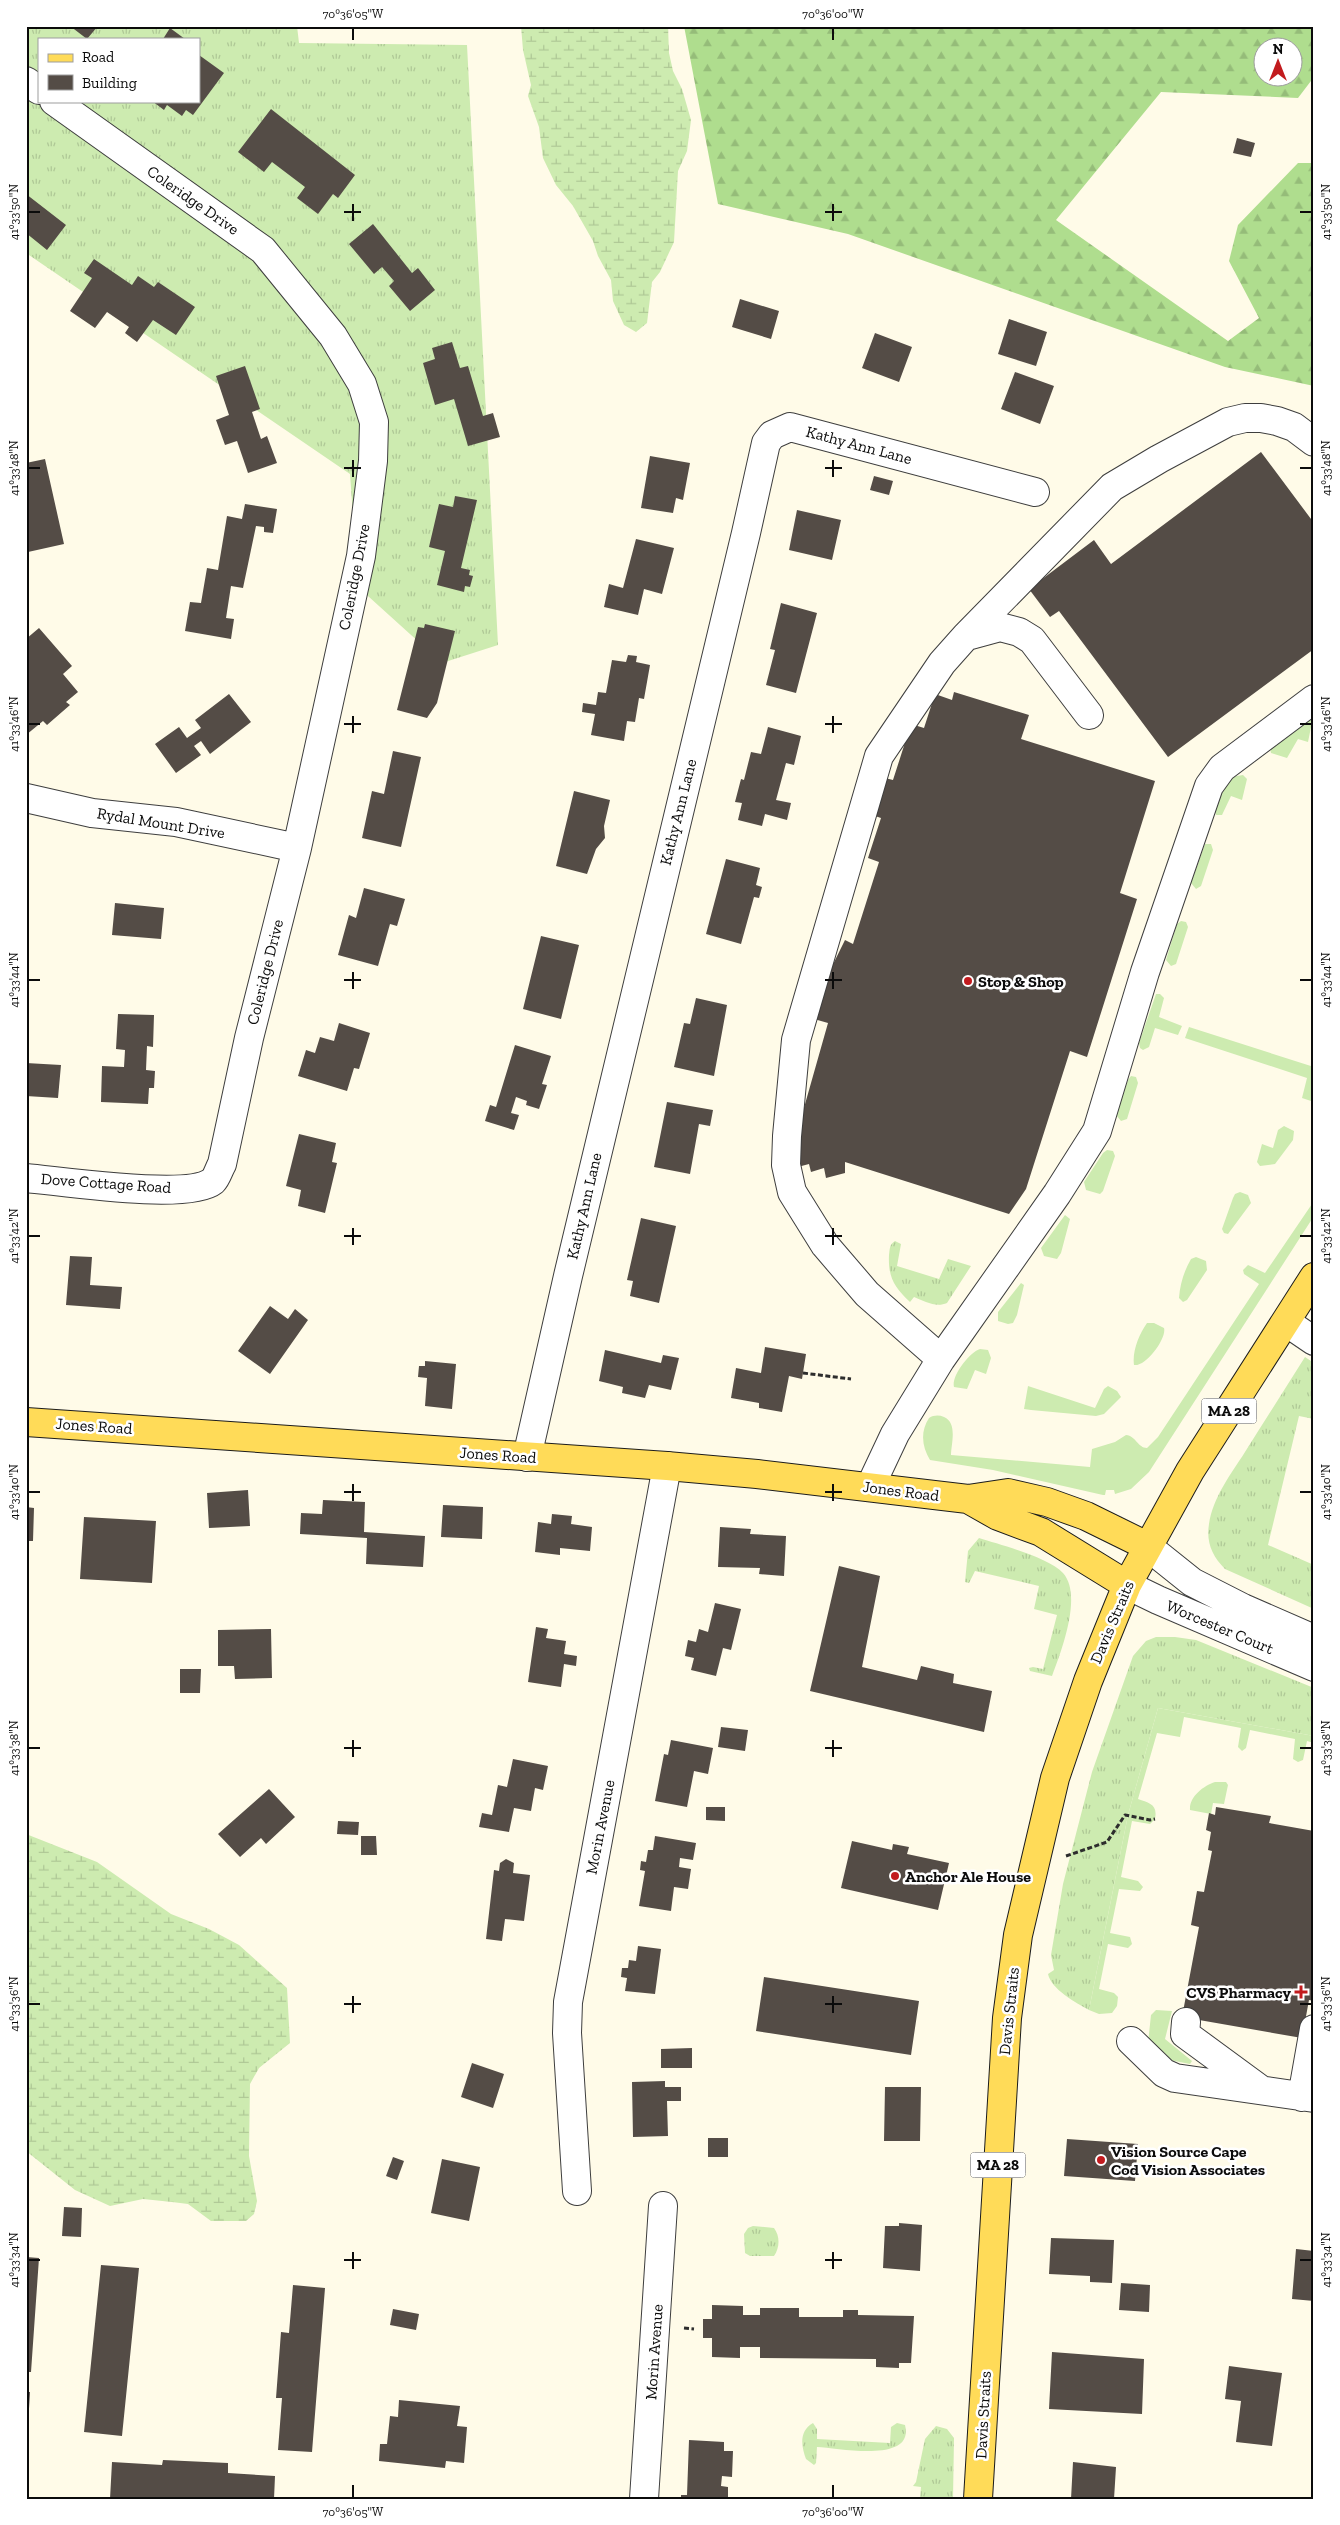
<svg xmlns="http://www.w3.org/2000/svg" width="1340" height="2525" font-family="'Zilla Slab',serif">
<defs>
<pattern id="grass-tufts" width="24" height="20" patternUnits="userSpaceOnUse" patternTransform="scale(1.25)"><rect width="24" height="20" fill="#cdebb0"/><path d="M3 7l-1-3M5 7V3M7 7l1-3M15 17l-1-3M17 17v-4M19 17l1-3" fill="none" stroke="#afc896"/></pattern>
<pattern id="forest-firs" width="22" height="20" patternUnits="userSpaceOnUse" patternTransform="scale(1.25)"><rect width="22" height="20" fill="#afdd8e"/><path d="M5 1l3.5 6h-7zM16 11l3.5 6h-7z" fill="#95bc79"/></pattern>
<pattern id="wetland-marsh" width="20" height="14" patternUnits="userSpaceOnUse" patternTransform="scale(1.25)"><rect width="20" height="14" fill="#cdebb0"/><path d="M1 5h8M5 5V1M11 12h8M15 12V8" fill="none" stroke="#afc896"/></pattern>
</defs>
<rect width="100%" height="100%" fill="#fffbe8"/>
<path fill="url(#grass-tufts)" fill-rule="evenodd" d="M26,26H297L299,43L467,45L498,645L442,663L358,587L350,474L26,253ZM39,39H199V101H39Z
M895,1241L901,1244L897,1266L939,1279L948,1259L971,1266L947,1303C936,1308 924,1301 914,1297L910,1302C894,1287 888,1277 889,1255C890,1249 889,1245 895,1241Z
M1305,1357L1314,1363V1419L1299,1416L1268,1545L1314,1565V1609L1225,1569C1212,1556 1206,1542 1209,1524C1213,1497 1231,1474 1245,1452C1265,1420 1285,1389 1305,1357Z
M979,1538C1001,1545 1048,1557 1063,1573C1083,1595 1061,1652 1052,1676L1030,1671L1029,1668L1033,1667L1043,1669L1057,1615L1034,1609L1039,1586L975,1571L969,1583L965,1582L968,1551Z
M1156,1637H1175L1196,1640L1314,1688V1736L1158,1708L1128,1815L1089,2010C1076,2003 1051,1989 1048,1974L1054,1970L1051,1955L1063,1884L1092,1772L1133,1656L1146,1641Z
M753,2226L774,2228C780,2236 780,2247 774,2256H750L745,2253L744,2234L748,2228Z
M813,2423L817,2429V2439L890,2443L891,2427L897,2423L905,2425C915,2464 839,2448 817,2447L816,2463L814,2465L806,2459C801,2446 799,2431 813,2423Z
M936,2426L947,2429L954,2438L953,2499H920L921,2487L913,2486L916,2482L925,2439Z"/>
<path fill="url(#forest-firs)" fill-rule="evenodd" d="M684,26H1314V77L1298,98L1161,92L1056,220L1228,341L1259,318L1229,261L1238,225L1298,163H1314V386L1225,367L848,234L718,204ZM1262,48H1292V78H1262Z"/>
<path fill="url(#wetland-marsh)" d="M521,26H668L669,53L673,71L682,89L691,120L687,151L678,171L674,242L660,272L652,282L647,323L636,332L624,325L613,301L611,280L598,256L593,241L573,206L556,185L543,158L539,127L528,96L531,85L523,50Z
M26,1834L97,1862L171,1914L209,1929L239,1945L287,1988L290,2043L259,2068L250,2084L249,2156L257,2201L254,2214L246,2221H211L188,2204L172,2202L143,2199L110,2206L75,2190L26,2151Z"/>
<path fill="#cdebb0" d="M1310,719L1312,722L1308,742L1298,739L1287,758L1271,753L1270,748Z
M1243,775L1247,779L1242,800L1231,796L1222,815H1216C1211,802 1224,787 1231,777Z
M1205,844H1211L1213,850L1201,886L1196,889L1191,883Z
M1181,921L1186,922L1188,927L1176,964L1171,966L1166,960L1177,924Z
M1156,994H1160L1164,998L1159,1017L1182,1026L1178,1035L1155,1028L1149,1047L1143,1050L1140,1048L1139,1043Z
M1189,1027L1314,1067V1102L1302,1098L1307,1078L1185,1038Z
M1131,1076L1136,1077L1138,1083L1127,1119L1121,1121L1116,1115L1128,1080Z
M1284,1126L1294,1131L1293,1140L1275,1164L1260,1166L1257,1162L1262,1144L1273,1148L1278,1130Z
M1107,1150L1113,1151L1115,1156L1103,1191L1100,1194L1086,1190L1084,1182L1103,1153Z
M1240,1192L1248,1195L1251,1203L1228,1234L1224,1233L1222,1229L1233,1198L1235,1194Z
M1314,1201V1216L1149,1472L1131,1489L1115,1494L1114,1490H1106L1105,1495H1103L993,1470L930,1460C922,1447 920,1432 929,1418C934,1415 939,1415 944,1417C958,1423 951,1444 951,1455L1090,1467L1092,1449L1115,1442L1126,1435C1136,1436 1138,1448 1147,1448L1158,1437L1259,1284L1244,1274L1243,1270L1248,1265L1265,1273Z
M1065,1215L1070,1219L1061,1253L1057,1259L1044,1256L1041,1248Z
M1196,1257L1206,1261L1207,1270L1187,1300L1183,1302L1179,1298C1180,1284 1184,1271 1191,1259Z
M1021,1283L1024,1285L1017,1315L1013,1323L1008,1324L998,1321V1312Z
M1147,1323H1154L1164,1328C1167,1338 1146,1367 1134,1365C1132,1352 1139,1334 1147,1323Z
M980,1349L988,1350L991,1358L986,1374L975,1370L967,1389L954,1387C951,1376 970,1352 980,1349Z
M1028,1386L1095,1408L1104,1389L1108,1386L1117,1391L1121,1397L1104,1414L1096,1416L1031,1410L1024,1409Z
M1158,1708L1314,1736V1743L1307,1741L1303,1760L1298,1762L1293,1759L1295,1739L1250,1730L1246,1748L1242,1751L1238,1747L1241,1728L1184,1717L1180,1737L1157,1733L1138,1799C1149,1803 1158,1804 1155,1819L1150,1824L1132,1821L1121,1877L1138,1881L1143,1887L1140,1891L1119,1889L1110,1933L1130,1937L1132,1944L1128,1948L1108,1944L1099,1989L1114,1993L1118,1997L1117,2006L1112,2013L1099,2014L1089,2010L1128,1815Z
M1215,1782H1226L1228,1785L1224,1804L1213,1803L1211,1814L1190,1810C1189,1797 1203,1786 1215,1782Z
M1156,2010L1172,2011L1165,2039L1192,2061L1190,2064L1165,2059L1148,2043L1151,2015Z"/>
<path fill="#544c46" d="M70,26H98L87,39Z
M170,28L185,39H163Z
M199,55L224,73L193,115L186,110L182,116L167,105L164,110L152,101H199Z
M271,109L355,175L338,198L333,194L318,214L297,198L305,187L272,162L264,172L238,152Z
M1237,138L1255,143L1251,157L1233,153Z
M26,194L66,225L47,250L26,233Z
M373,224L412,273L418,268L435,290L410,311L389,286L394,281L382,267L374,274L349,244Z
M94,259L132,285L138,276L154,287L158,282L195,307L176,335L153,320L137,342L125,333L129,327L107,312L95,328L70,311L92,278L84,273Z
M740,299L779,311L771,339L732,327Z
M1009,319L1047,332L1036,366L998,354Z
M875,333L912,347L899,382L862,368Z
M452,342L460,368L468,366L483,416L493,413L500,437L468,446L454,399L435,405L423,363L435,359L432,348Z
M245,366L260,409L252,412L261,439L267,436L277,463L248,473L237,441L225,445L216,420L229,415L216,376Z
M1015,372L1054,386L1040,424L1001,409Z
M1261,452L1314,523V649L1168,757L1059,611L1050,617L1029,589L1094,540L1111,564Z
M650,456L690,463L683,500L676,498L673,513L641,508Z
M45,459L64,544L28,552L26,543V463Z
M874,476L893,481L889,495L870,490Z
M455,496L477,500L461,568L470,570L469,575L473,576L470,587L465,586L464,592L437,585L445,551L429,547L439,504L453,507Z
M245,504L277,509L273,533L264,532V527L256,526L243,588L231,586L226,618L234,619L231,639L185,631L190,602L201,603L207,568L218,570L227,516L242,519Z
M797,510L841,520L832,560L789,550Z
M636,539L674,548L662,594L644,589L638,615L604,607L609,584L623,588Z
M781,603L817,613L796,693L766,685L775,650L770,649Z
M425,624L455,631L437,703L427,718L397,710L418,627L424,628Z
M39,628L72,666L63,674L78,692L66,702L70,705L47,725L43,721L26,735V639Z
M628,655L637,656L636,662L650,665L644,699L639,698L635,722L627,721L624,741L591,735L595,714L582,712L583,703L596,705L598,692L606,693L612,660L626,662Z
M954,692L1029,715L1021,739L1155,781L1120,893L1137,899L1087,1057L1070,1051L1026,1189L1009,1214L845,1162V1173L826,1178L824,1168L811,1172L809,1164L794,1168V1143L828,1023L807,1017L845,940L853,944L879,862L868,858L881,818L869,814L881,777L893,780L911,724L924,728L935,694L952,700Z
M229,694L251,722L210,754L201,741L194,746L201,755L176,773L155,744L179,727L187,738L201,728L195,720Z
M768,727L801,736L794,765L786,763L776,800L791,803L787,820L765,814L762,826L738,820L742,803L735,802L741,779L744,780L751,752L761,754Z
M393,751L421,757L401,847L362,838L372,791L384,794Z
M574,791L610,800L604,826L605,838L596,849L587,874L556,866Z
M726,859L760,868L756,885L762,887L759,898L754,897L741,944L706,934Z
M364,888L405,899L397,926L390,924L378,966L338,955L349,915L356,918Z
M115,903L164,908L161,939L112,935Z
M541,936L579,945L561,1019L523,1009Z
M696,998L727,1005L714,1076L674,1067L684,1023L690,1024Z
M118,1014L154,1015L153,1047L147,1046L146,1070L155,1071L154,1088H149L148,1104L101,1102L102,1066L124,1067L125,1050L116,1049Z
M339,1023L370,1033L359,1069L354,1068L347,1091L298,1076L306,1050L315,1053L320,1037L334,1041Z
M515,1045L551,1056L542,1084L547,1085L539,1109L526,1105L527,1101L516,1097L511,1113L519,1115L514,1130L485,1121L490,1105L496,1107Z
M26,1063L61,1065L58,1098L26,1096Z
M667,1102L713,1110L710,1126L699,1124L690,1174L654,1167Z
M299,1134L336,1143L332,1162L337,1163L325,1213L298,1206L301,1190L286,1186Z
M641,1218L676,1226L659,1303L630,1296L633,1281L627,1280Z
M70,1256L92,1257L90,1285L122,1287L120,1309L66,1305Z
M270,1306L288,1319L295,1309L308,1320L270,1374L238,1351Z
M765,1347L806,1354L802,1379L789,1376L782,1412L759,1408V1403L731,1398L736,1368L761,1373Z
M605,1350L661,1363L663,1355L679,1358L671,1390L649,1385L645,1398L622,1393L623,1387L599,1381Z
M425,1361L456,1364L452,1409L425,1406L427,1378L418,1377L419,1366H425Z
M248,1490L250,1526L209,1528L207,1493Z
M323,1500L365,1502L364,1532L425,1536L423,1567L366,1564L367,1538L300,1534L301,1513L322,1514Z
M443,1505L483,1507L482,1539L441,1537Z
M26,1507L34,1508L33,1541H26Z
M552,1514L572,1516L571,1524L592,1527L590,1551L560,1548V1555L535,1552L538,1522L551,1524Z
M84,1517L156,1521L152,1583L80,1579Z
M720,1527L751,1529L750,1534L786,1536L784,1576L759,1574L760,1568L718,1567Z
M839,1566L880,1576L862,1667L917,1680L921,1666L954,1674L953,1683L992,1691L984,1732L810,1691Z
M715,1603L741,1609L731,1650L723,1648L716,1676L691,1670L694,1658L685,1656L688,1640L696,1642L699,1629L708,1632Z
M536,1627L548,1629L546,1638L566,1641L564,1654L577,1656L576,1666L564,1664L561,1687L528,1682Z
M271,1629L272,1678L235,1679L234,1666H218V1630Z
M180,1669H201L200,1693H180Z
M721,1727L748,1730L745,1751L718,1747Z
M671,1740L713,1748L708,1774L694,1771L687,1807L655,1801L664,1754L668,1755Z
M513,1759L548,1766L543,1790L535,1788L531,1811L514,1808L509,1832L479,1827L482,1813L492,1815L498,1785L507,1787Z
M269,1789L295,1817L266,1844L261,1838L240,1857L218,1834Z
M706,1807H725V1821L706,1820Z
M1216,1807L1271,1816L1269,1823L1314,1831V2001L1309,2000L1302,2038L1182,2017L1199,1927L1191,1925L1197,1891L1204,1892L1212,1851L1208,1850L1211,1832L1206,1830L1209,1813L1215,1815Z
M338,1821L359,1822L358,1835L337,1834Z
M361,1836H376L377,1855H361Z
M655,1836L696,1843L693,1860L680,1858L679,1867L691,1869L688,1889L674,1887L671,1911L639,1906L645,1871L640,1870L641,1861L646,1862L648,1850H653Z
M852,1841L892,1850L893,1844L909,1847L907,1854L949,1863L938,1910L841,1888Z
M506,1859L514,1863L513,1873L530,1875L524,1921L505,1919L502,1941L486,1939L494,1870L499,1871L500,1863Z
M638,1946L661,1949L655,1994L625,1991L627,1978L621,1977L622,1968H628L629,1960L636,1961Z
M764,1977L919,2001L911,2055L756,2031Z
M692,2048V2068H661V2049Z
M472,2063L504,2074L493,2108L461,2097Z
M665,2081V2087H681V2101H667L668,2136L633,2137L632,2082Z
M885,2087H921L920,2141H884Z
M708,2138H728V2157H708Z
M1067,2139L1138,2144L1135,2181L1064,2176Z
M393,2157L404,2161L397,2180L386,2176Z
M442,2159L480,2167L469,2221L431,2213Z
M64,2207L82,2208L81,2237L62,2236Z
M899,2223L922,2225L920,2271L883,2268L885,2226H899Z
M1051,2238L1114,2240L1112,2283L1090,2282V2276L1049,2274Z
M1296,2249L1314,2251V2301L1292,2299Z
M26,2257L39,2258L31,2372H26Z
M101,2265L139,2268L122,2436L84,2432Z
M1121,2283L1150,2285L1149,2312L1119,2310Z
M293,2285L325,2288L312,2452L278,2450L282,2398H276L281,2332L289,2333Z
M712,2305L743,2306V2315H760V2308H799V2317H843V2310H858V2315L914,2316L911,2363H899V2368L876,2367V2359L760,2358V2347H740V2358L712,2357V2338H703V2319H712Z
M393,2309L419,2314L416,2330L390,2325Z
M1052,2352L1144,2359L1142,2414L1049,2409Z
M1229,2366L1282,2373L1272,2446L1236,2442L1241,2401L1225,2399Z
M26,2392H30L28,2425H26Z
M399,2400L460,2406L457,2426L467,2427L464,2463L446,2461L445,2468L379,2461L380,2444H387L390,2416L398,2417Z
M689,2440L724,2442V2451H733L732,2477L722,2476L721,2486L728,2487V2499H681V2495H687Z
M163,2460L228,2463V2473L275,2476L274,2499H110L112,2462L162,2465Z
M1073,2462L1116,2467L1114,2499H1071Z"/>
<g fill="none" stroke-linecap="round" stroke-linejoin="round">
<g stroke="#3e3e3e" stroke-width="30">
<path id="minor" d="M26,81L39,90
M967,636L1000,627L1019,632L1032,640L1089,715
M26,798L92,813L176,822L297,848
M26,1178C61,1181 188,1201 213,1181C217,1177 219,1169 222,1164L249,1038L297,848L361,556L373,461L374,422L362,384L333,336L263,250L54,101
M1286,1322L1314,1341
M941,1359L1057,1194L1097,1131L1145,972L1209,786L1222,768L1314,699
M527,1457L568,1276L746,533L766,443L772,435L790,427L1035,492
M870,1487L895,1434L941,1359L867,1294L825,1245L792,1192L786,1165L787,1136L796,1040L879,756L942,663L966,636L1112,487L1159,459L1228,422L1245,418H1261L1277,421L1294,427L1314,442
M1147,1546L1192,1582L1243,1608L1314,1639
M1127,1585L1158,1600L1314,1667
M1186,2022L1185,2034L1260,2089
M1131,2041L1164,2073L1175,2078L1314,2098
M1302,2097L1314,2029
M577,2191L567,2033L568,2002L667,1466
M644,2499L663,2206"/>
</g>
<g stroke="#1c1c1c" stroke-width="30">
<path id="major" d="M26,1422L667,1466L757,1474L968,1499L1008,1493L1047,1502L1086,1516L1147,1546
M968,1499L998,1516L1041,1532L1127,1585
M978,2499L1007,2018L1018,1935L1055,1778L1088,1681L1127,1585L1190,1471L1314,1277"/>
</g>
<path stroke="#2d2d2d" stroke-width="3" stroke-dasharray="5 2.5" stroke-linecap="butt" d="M803,1373L851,1379
M1066,1856L1107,1842L1125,1815L1150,1820L1155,1819
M684,2328L694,2329"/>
<use href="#minor" stroke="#fff" stroke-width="28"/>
<use href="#major" stroke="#ffdb58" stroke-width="28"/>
</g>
<path fill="none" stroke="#0b0b0b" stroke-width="2" d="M353,28V40M833,28V40M353,204V221M833,204V221M28,212H40M344,212H361M825,212H842M1300,212H1312M353,460V477M833,460V477M28,468H40M344,468H361M825,468H842M1300,468H1312M353,716V733M833,716V733M28,724H40M344,724H361M825,724H842M1300,724H1312M353,972V989M833,972V989M28,980H40M344,980H361M825,980H842M1300,980H1312M353,1228V1245M833,1228V1245M28,1236H40M344,1236H361M825,1236H842M1300,1236H1312M353,1484V1501M833,1484V1501M28,1492H40M344,1492H361M825,1492H842M1300,1492H1312M353,1740V1757M833,1740V1757M28,1748H40M344,1748H361M825,1748H842M1300,1748H1312M353,1996V2013M833,1996V2013M28,2004H40M344,2004H361M825,2004H842M1300,2004H1312M353,2252V2269M833,2252V2269M28,2260H40M344,2260H361M825,2260H842M1300,2260H1312M353,2485V2498M833,2485V2498"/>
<g fill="#c21b1e" stroke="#fff" stroke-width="2">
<circle cx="968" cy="981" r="5"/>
<circle cx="895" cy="1876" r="5"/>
<path d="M1298.5 1984.5h5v5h5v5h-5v5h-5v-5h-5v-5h5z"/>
<circle cx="1101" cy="2160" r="5"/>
</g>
<g text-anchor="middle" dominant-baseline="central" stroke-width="5" stroke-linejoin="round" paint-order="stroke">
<g fill="#fff" stroke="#545454" stroke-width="1">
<rect x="1201.5" y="1398.5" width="55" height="25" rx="4"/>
<rect x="970.5" y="2152.5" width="55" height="25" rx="4"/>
</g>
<g font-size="15" font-weight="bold" fill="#0b0b0b">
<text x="1229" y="1411">MA 28</text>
<text x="998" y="2165">MA 28</text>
</g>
<g font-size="16" fill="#0b0b0b" stroke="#fff">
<text transform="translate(193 200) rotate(35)">Coleridge Drive</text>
<text transform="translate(859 445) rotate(15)">Kathy Ann Lane</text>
<text transform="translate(354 577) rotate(-79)">Coleridge Drive</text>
<text transform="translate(678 812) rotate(-76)">Kathy Ann Lane</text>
<text transform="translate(161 823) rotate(9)">Rydal Mount Drive</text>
<text transform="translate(265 972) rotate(-76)">Coleridge Drive</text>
<text transform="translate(106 1183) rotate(4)">Dove Cottage Road</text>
<text transform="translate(584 1206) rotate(-77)">Kathy Ann Lane</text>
<text transform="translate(94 1426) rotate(4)">Jones Road</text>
<text transform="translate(498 1455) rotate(4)">Jones Road</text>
<text transform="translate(901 1491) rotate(7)">Jones Road</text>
<text transform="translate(1112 1622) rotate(-67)">Davis Straits</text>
<text transform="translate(1220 1627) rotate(23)">Worcester Court</text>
<text transform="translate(600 1827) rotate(-79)">Morin Avenue</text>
<text transform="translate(1009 2011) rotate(-84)">Davis Straits</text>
<text transform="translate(654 2352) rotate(-86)">Morin Avenue</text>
<text transform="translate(983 2415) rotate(-87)">Davis Straits</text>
</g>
<g font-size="16" font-weight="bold" fill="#0b0b0b" stroke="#fff" text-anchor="start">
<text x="978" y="981">Stop &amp; Shop</text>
<text x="905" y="1876">Anchor Ale House</text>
<text x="1291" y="1992" text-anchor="end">CVS Pharmacy</text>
<text x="1111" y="2151">Vision Source Cape<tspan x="1111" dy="18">Cod Vision Associates</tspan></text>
</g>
</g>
<rect width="1340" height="2525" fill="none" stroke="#ffffff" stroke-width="55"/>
<rect x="38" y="38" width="162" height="65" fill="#ffffff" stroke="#9d9d9d"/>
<rect x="48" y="54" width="25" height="8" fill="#ffdb58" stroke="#9d9d9d"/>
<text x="82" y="62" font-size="15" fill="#0b0b0b">Road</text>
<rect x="48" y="75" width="25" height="15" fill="#544c46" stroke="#9d9d9d"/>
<text x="82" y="88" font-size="15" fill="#0b0b0b">Building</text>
<g transform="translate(1278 62)"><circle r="24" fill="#ffffff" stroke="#9d9d9d"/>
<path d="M0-4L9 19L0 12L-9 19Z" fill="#c21b1e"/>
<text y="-8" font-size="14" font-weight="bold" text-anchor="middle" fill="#0b0b0b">N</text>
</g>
<rect x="28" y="28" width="1284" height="2470" fill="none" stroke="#0b0b0b" stroke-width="2"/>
<g font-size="12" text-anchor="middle" fill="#0b0b0b">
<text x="353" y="18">70°36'05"W</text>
<text x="833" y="18">70°36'00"W</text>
<text transform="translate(14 212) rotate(-90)" y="4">41°33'50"N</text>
<text transform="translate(1326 212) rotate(-90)" y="4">41°33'50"N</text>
<text transform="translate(14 468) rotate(-90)" y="4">41°33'48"N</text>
<text transform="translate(1326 468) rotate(-90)" y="4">41°33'48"N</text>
<text transform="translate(14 724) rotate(-90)" y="4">41°33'46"N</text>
<text transform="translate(1326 724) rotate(-90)" y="4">41°33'46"N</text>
<text transform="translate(14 980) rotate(-90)" y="4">41°33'44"N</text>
<text transform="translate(1326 980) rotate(-90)" y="4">41°33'44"N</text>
<text transform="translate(14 1236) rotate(-90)" y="4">41°33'42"N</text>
<text transform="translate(1326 1236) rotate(-90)" y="4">41°33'42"N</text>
<text transform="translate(14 1492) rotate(-90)" y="4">41°33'40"N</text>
<text transform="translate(1326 1492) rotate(-90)" y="4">41°33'40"N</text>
<text transform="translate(14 1748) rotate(-90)" y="4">41°33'38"N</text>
<text transform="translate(1326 1748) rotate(-90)" y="4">41°33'38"N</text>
<text transform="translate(14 2004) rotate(-90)" y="4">41°33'36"N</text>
<text transform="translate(1326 2004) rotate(-90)" y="4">41°33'36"N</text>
<text transform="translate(14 2260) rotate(-90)" y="4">41°33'34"N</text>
<text transform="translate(1326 2260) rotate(-90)" y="4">41°33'34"N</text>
<text x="353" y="2516">70°36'05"W</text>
<text x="833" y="2516">70°36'00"W</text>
</g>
</svg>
